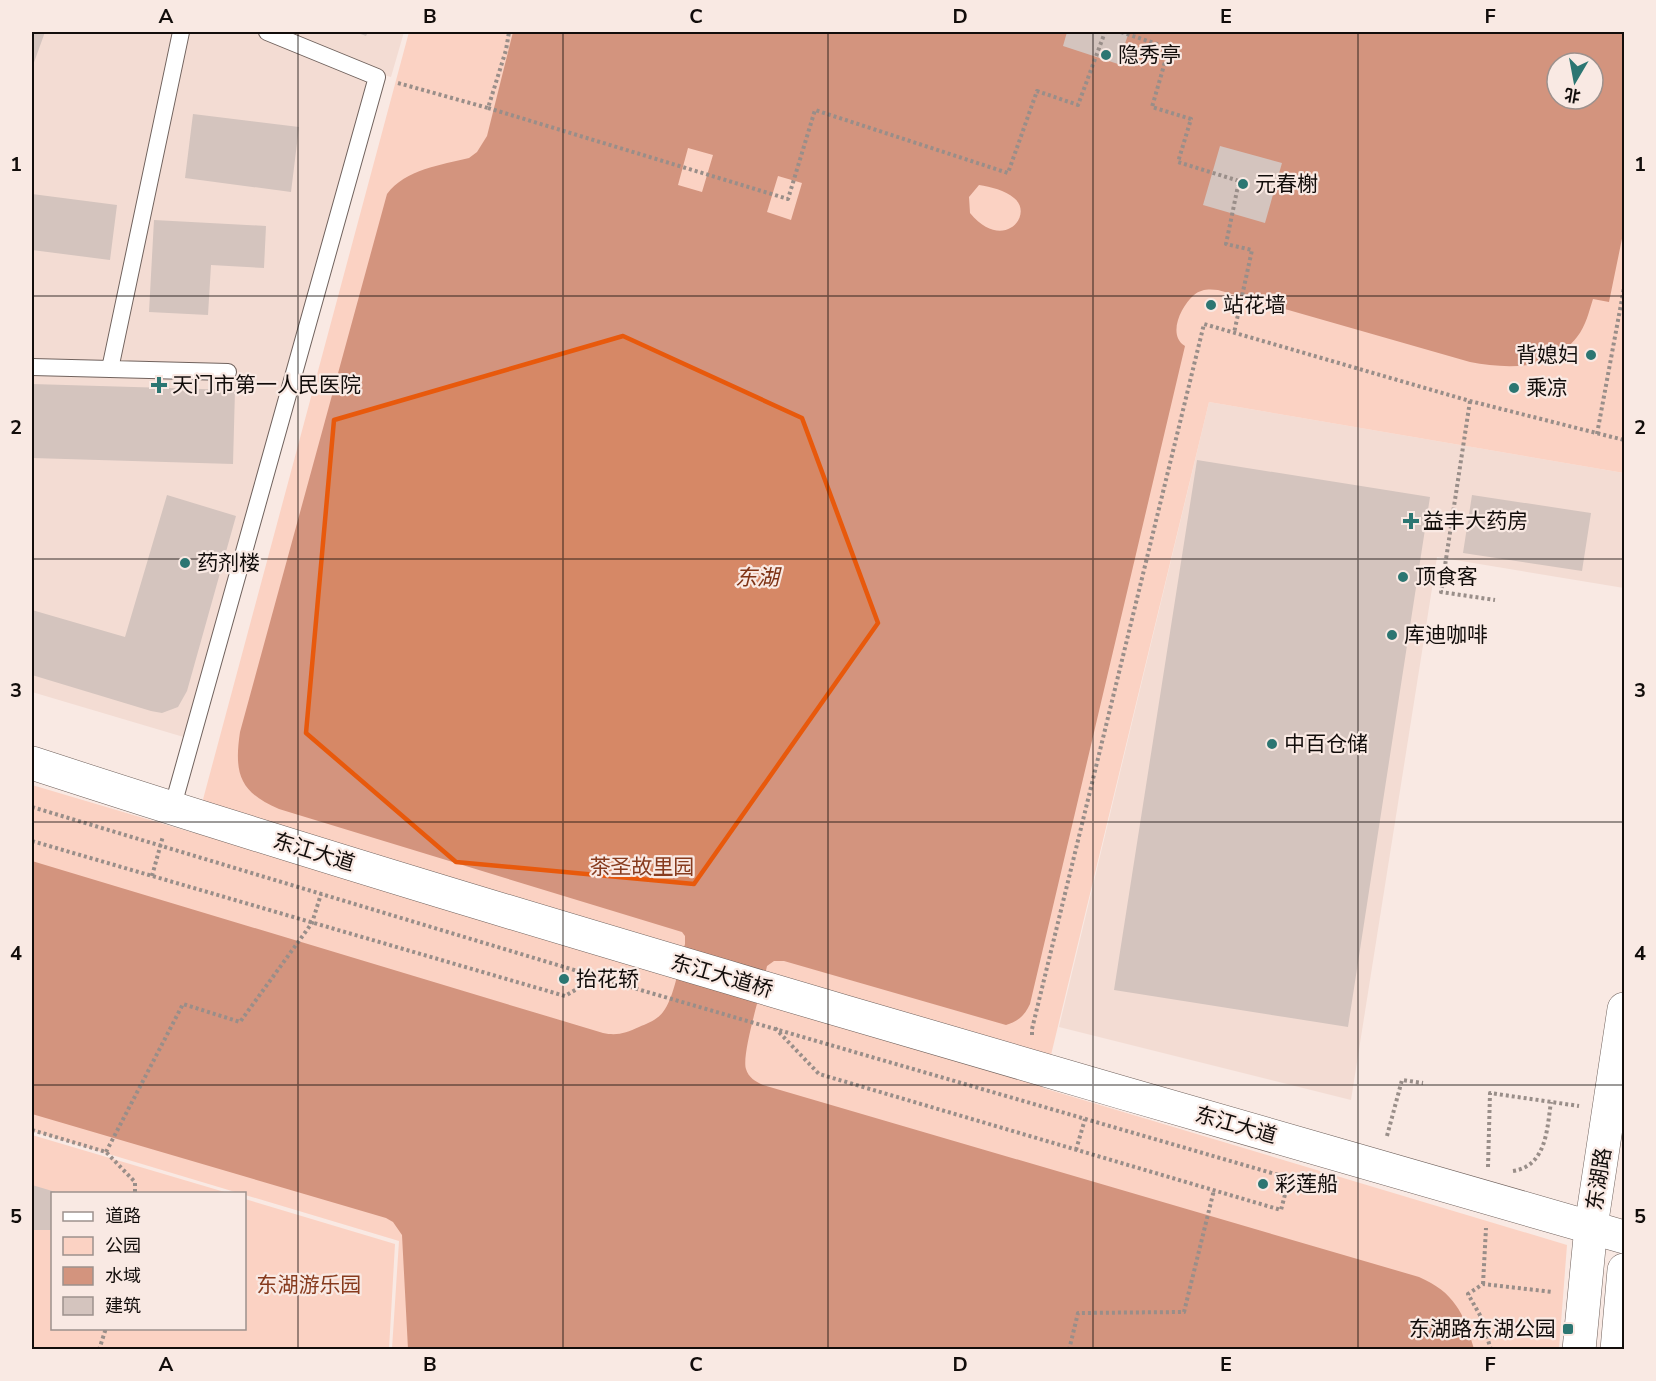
<svg xmlns="http://www.w3.org/2000/svg" width="1656" height="1381" font-family="'Nunito Sans','Noto Sans SC',sans-serif">
<rect width="100%" height="100%" fill="#f9e9e3"/>
<path fill="#f3dcd3" d="M32,32H404L391,77L376,73L187,738L32,692Z
M1209,402L1624,473V588L1437,557L1351,1100L1059,1027Z"/>
<path fill="#fbd2c3" fill-rule="evenodd" d="M409,32H1624V473L1209,402L1043,1088L1567,1245L1559,1349H392L399,1241L32,1131V785L194,833ZM1557,63H1593V99H1557Z
M32,1135L228,1193L52,1194V1328H244L245,1199L395,1244L389,1349H32Z"/>
<path fill="#d3947e" fill-rule="evenodd" d="M513,32H1624V229L1609,302L1593,299C1589,311 1586,326 1577,337C1551,371 1508,369 1470,362L1218,290C1209,289 1201,289 1194,295C1181,306 1167,335 1185,346L1030,1004C1024,1016 1019,1021 1006,1025L784,961H774L767,966C763,985 741,1054 746,1069C748,1077 756,1082 763,1085L1419,1277C1454,1292 1464,1313 1474,1349H408L402,1235L393,1222L386,1218L32,1114V861L603,1033C617,1036 626,1033 639,1027C648,1023 657,1020 663,1012C674,999 680,961 685,944V936L682,932L279,809C239,792 234,773 240,732L387,194C406,169 441,165 469,158L477,152L487,136ZM1557,63H1593V99H1557ZM688,148L713,155L702,192L678,185ZM778,176L802,183L791,220L767,212ZM979,185C991,187 1005,190 1014,198C1035,215 1003,253 970,213L969,197Z"/>
<path fill="#d4c4be" d="M32,32H45L32,68Z
M355,32H368L366,36Z
M1067,32H1129L1118,64L1063,46Z
M193,114L299,127L291,192L185,178Z
M1220,146L1282,163L1265,223L1203,205Z
M32,194L117,205L110,260L32,250Z
M154,220L266,226L264,268L211,265L208,315L149,312Z
M32,384L235,390L233,464L32,458Z
M1197,460L1430,497L1348,1027L1114,990Z
M167,495L236,516L187,691L178,707L162,713L151,711L32,675V610L125,637Z
M1472,495L1591,513L1582,571L1463,553Z
M32,1185L59,1193L52,1194V1230H32Z"/>
<g fill="none" stroke-linecap="round" stroke-linejoin="round">
<g stroke="#70625d" stroke-width="18">
<path id="service" d="M32,367L110,369L181,32
M110,369L228,372
M172,809L377,77L267,32"/>
</g>
<g stroke="#70625d" stroke-width="34">
<path id="tertiary" d="M32,763C302,851 574,932 846,1012C1105,1088 1365,1163 1624,1237"/>
</g>
<g stroke="#70625d" stroke-width="34">
<path id="secondary" d="M1579,1350L1591,1227L1624,1009
M1617,1350L1624,1270"/>
</g>
<path stroke="#998e89" stroke-width="4" stroke-dasharray="3 3" stroke-linecap="butt" d="M1121,32L1169,48L1152,107L1191,119L1178,162L1239,181L1226,244L1252,250L1234,333
M398,83L488,108L506,50L509,32
M488,108L788,199L815,110L1008,173L1037,91L1078,105L1105,32
M1470,401L1441,592L1495,600
M1597,434L1624,288
M32,807L644,991L1289,1178
M32,841L565,996L597,977
M152,876L163,836
M775,1028L819,1074L1281,1210L1289,1179
M1032,1035V1029L1204,324L1470,401L1624,440
M32,1130L106,1152L135,1182V1194
M1387,1136L1402,1080L1423,1083
M1076,1150L1085,1119
M106,1152L183,1004L240,1022L312,923L321,894
M1488,1167L1490,1093L1579,1106
M1513,1171C1547,1166 1547,1128 1551,1102
M1483,1284L1486,1228
M32,1348L34,1350
M99,1350L106,1328
M1069,1350L1078,1313L1184,1312L1214,1190
M1491,1350L1481,1317L1468,1294L1483,1284L1553,1292"/>
<use href="#service" stroke="#fff" stroke-width="16"/>
<use href="#tertiary" stroke="#fff" stroke-width="33"/>
<use href="#secondary" stroke="#fff" stroke-width="33"/>
</g>
<path fill="#e8590c" fill-opacity="0.2" stroke="#e8590c" stroke-width="4.5" stroke-linejoin="round" d="M623,336L802,418L878,623L694,884L456,862L306,733L334,420Z"/>
<path fill="none" stroke="#120d0b" stroke-width="1.5" stroke-opacity="0.55" d="M298,32V1350M563,32V1350M828,32V1350M1093,32V1350M1358,32V1350M32,296H1624M32,559H1624M32,822H1624M32,1085H1624"/>
<g fill="#2c7672" stroke="#f9e9e3" stroke-width="2">
<circle cx="1106" cy="55" r="6"/>
<circle cx="1243" cy="184" r="6"/>
<circle cx="1211" cy="305" r="6"/>
<circle cx="1591" cy="355" r="6"/>
<path d="M156 376h6v6h6v6h-6v6h-6v-6h-6v-6h6z"/>
<circle cx="1514" cy="388" r="6"/>
<path d="M1408 512h6v6h6v6h-6v6h-6v-6h-6v-6h6z"/>
<circle cx="185" cy="563" r="6"/>
<circle cx="1403" cy="577" r="6"/>
<circle cx="1392" cy="635" r="6"/>
<circle cx="1272" cy="744" r="6"/>
<circle cx="564" cy="979" r="6"/>
<circle cx="1263" cy="1184" r="6"/>
<rect x="1562" y="1323" width="12" height="12" rx="3"/>
</g>
<g text-anchor="middle" dominant-baseline="central" stroke-width="4.5" stroke-linejoin="round" paint-order="stroke">
<g font-size="21" fill="#120d0b" stroke="#f9e9e3" text-anchor="start">
<text x="1118" y="55">隐秀亭</text>
<text x="1255" y="184">元春榭</text>
<text x="1223" y="305">站花墙</text>
<text x="1579" y="355" text-anchor="end">背媳妇</text>
<text x="172" y="385">天门市第一人民医院</text>
<text x="1526" y="388">乘凉</text>
<text x="1423" y="521">益丰大药房</text>
<text x="197" y="563">药剂楼</text>
<text x="1415" y="577">顶食客</text>
<text x="1404" y="635">库迪咖啡</text>
<text x="1284" y="744">中百仓储</text>
<text x="576" y="979">抬花轿</text>
<text x="1275" y="1184">彩莲船</text>
<text x="1556" y="1329" text-anchor="end">东湖路东湖公园</text>
</g>
<g font-size="21" fill="#120d0b" stroke="#f9e9e3">
<text transform="translate(314 852) rotate(17)">东江大道</text>
<text transform="translate(722 976) rotate(16)">东江大道桥</text>
<text transform="translate(1236 1125) rotate(16)">东江大道</text>
<text transform="translate(1599 1179) rotate(-81)">东湖路</text>
</g>
<g font-size="21" fill="#873b1e" stroke="#f9e9e3">
<text x="642" y="867">茶圣故里园</text>
<text x="309" y="1285">东湖游乐园</text>
</g>
<g font-size="22" font-style="italic" fill="#7f3315" stroke="#f9e9e3">
<text x="757" y="578">东湖</text>
</g>
</g>
<rect width="1656" height="1381" fill="none" stroke="#f9e9e3" stroke-width="66"/>
<rect x="51" y="1192" width="195" height="138" fill="#f9e9e3" stroke="#9d918d" stroke-width="1.5"/>
<rect x="63" y="1212" width="30" height="9" fill="#ffffff" stroke="#9d918d" stroke-width="1.5"/>
<text x="105" y="1222" font-size="18" fill="#120d0b">道路</text>
<rect x="63" y="1237" width="30" height="18" fill="#fbd2c3" stroke="#9d918d" stroke-width="1.5"/>
<text x="105" y="1252" font-size="18" fill="#120d0b">公园</text>
<rect x="63" y="1267" width="30" height="18" fill="#d3947e" stroke="#9d918d" stroke-width="1.5"/>
<text x="105" y="1282" font-size="18" fill="#120d0b">水域</text>
<rect x="63" y="1297" width="30" height="18" fill="#d4c4be" stroke="#9d918d" stroke-width="1.5"/>
<text x="105" y="1312" font-size="18" fill="#120d0b">建筑</text>
<g transform="translate(1575 81) rotate(190)"><circle r="28" fill="#f9e9e3" stroke="#9d918d" stroke-width="1.5"/>
<path d="M0-4.5L10 22L0 15L-10 22Z" fill="#2c7672"/>
<text y="-9" font-size="16" font-weight="bold" text-anchor="middle" fill="#120d0b">北</text>
</g>
<rect x="33" y="33" width="1590" height="1315" fill="none" stroke="#120d0b" stroke-width="2"/>
<g font-size="20" text-anchor="middle" font-weight="bold" fill="#120d0b">
<text x="166" y="23">A</text>
<text x="430" y="23">B</text>
<text x="696" y="23">C</text>
<text x="960" y="23">D</text>
<text x="1226" y="23">E</text>
<text x="1490" y="23">F</text>
<text x="16" y="171">1</text>
<text x="1640" y="171">1</text>
<text x="16" y="434">2</text>
<text x="1640" y="434">2</text>
<text x="16" y="697">3</text>
<text x="1640" y="697">3</text>
<text x="16" y="960">4</text>
<text x="1640" y="960">4</text>
<text x="16" y="1223">5</text>
<text x="1640" y="1223">5</text>
<text x="166" y="1371">A</text>
<text x="430" y="1371">B</text>
<text x="696" y="1371">C</text>
<text x="960" y="1371">D</text>
<text x="1226" y="1371">E</text>
<text x="1490" y="1371">F</text>
</g>
</svg>
